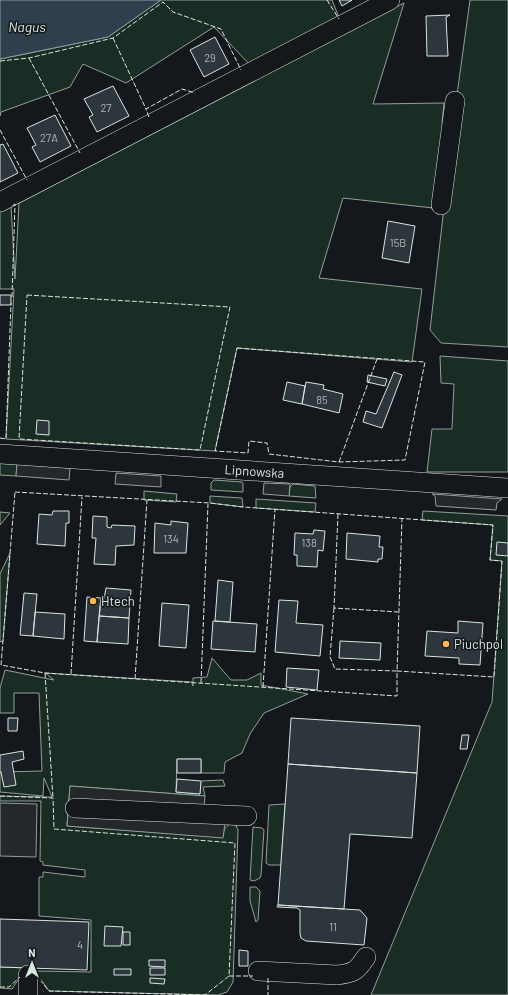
<svg xmlns="http://www.w3.org/2000/svg" width="508" height="995" font-family="Barlow,sans-serif">
<rect width="100%" height="100%" fill="#14181c"/>
<path fill="#1a2d24" stroke="#939e99" d="M161,0H332L340,20L252,67L214,27L126,83L83,64L70,87L1,112L0,116V59L108,37Z
M470,0H508V347L441,343L430,330L456,102Z
M404,3L373,104L444,103L442,123L447,135L433,208L343,198L319,278L422,289L412,362L237,348L215,451L6,439L14,289H0V209L11,205L15,279L19,203Z
M440,356L508,361V472H427L432,429H452L454,384L441,383Z
M0,463L17,464L16,476L0,475Z
M214,480L242,482L243,484V492L211,490V483Z
M293,484L315,486L316,498L289,496L290,487Z
M144,491L177,494L176,502L144,500Z
M210,496L242,498L243,507L210,503Z
M256,499L316,503L315,512L256,508Z
M423,511L508,516V995H371L492,702L502,561L490,560L493,525L422,520Z
M0,512L10,513L0,525Z
M10,553L3,641L0,642V574Z
M212,658L231,680H247L261,673V685L308,694L264,713L250,734L242,753L225,762L224,773H201V759H177L176,792L200,794L201,781L223,780L225,786L203,787L205,796L70,786L67,826L223,837C224,831 224,827 230,824L236,825L238,830L233,982L227,992L218,995L49,991L37,974V971L91,972V920L39,916V877H43V872L85,877V870L43,865V862L40,861L41,801H0V796L52,797L44,778L43,796L0,792V772L42,771L39,693H14V713H0V688L5,670L54,680L45,673L192,682L193,686V678L207,677Z
M285,804L281,865H269L266,863L269,805Z
M253,827L262,828L264,830L261,875L260,878L254,881L250,880Z
M250,887H256L260,891L258,920L256,922L250,901Z
M0,967L26,968L12,989L0,988Z"/>
<path fill="#24282b" stroke="#939e99" d="M17,464L70,468L69,480L16,476Z
M116,473L161,476V487L115,484Z
M264,483L290,484L289,496L263,494Z
M432,494L502,499L497,503L496,510L436,506L435,496Z
M70,786L205,796L203,821L225,823L223,838L67,826Z
M0,803L37,804L36,857L0,856Z"/>
<path fill="#2f3f4d" stroke="#939e99" d="M0,0H161L108,37L0,59Z"/>
<path fill="#2c363c" stroke="#d8e6dc" d="M339,0H352L342,6Z
M450,15L446,17L448,56H427L426,16Z
M215,37L229,64L204,77L190,50Z
M113,86L129,116L97,132L89,117L93,115L84,99Z
M55,115L71,146L40,162L32,147L36,145L27,128Z
M3,144L18,173L0,182V145Z
M388,221L415,226L409,263L382,258Z
M0,295H11V305H0Z
M394,372L402,375L382,428L363,422L366,411L376,414Z
M368,375L387,379L385,386L367,382Z
M287,382L305,386L302,404L283,400Z
M306,382L324,385L323,389L343,394L339,413L302,404Z
M37,420L49,421V435L36,434Z
M53,511H69V523H66L65,546L37,544L39,514L52,515Z
M93,516L107,517V527L111,528L112,525L135,526L134,545L116,546L115,565L94,564L96,538H92Z
M171,521L188,523L186,553H154L155,523L171,525Z
M314,530L325,531L323,551L318,550L317,567L297,566V555H294L295,533L313,534Z
M347,533L380,536L379,547H383L382,559H378V562L346,559Z
M497,542L508,543V556L496,555Z
M218,580L233,582L230,622L215,621Z
M106,588L131,590L129,618L99,616L101,598L104,599Z
M24,593L37,594L33,636L20,635Z
M87,597L101,598L97,642L84,641Z
M279,600L298,601L296,623L323,625L320,656L275,652Z
M162,603L189,605L186,648L159,646Z
M35,612L65,614L64,639L33,636Z
M99,616L129,618L128,644L97,642Z
M213,621L257,624L255,652L211,649Z
M458,621L483,623L480,665L459,664V658L425,656L427,631L458,633Z
M340,641L381,643L380,660L339,658Z
M287,668L319,670L317,690L286,687Z
M8,718H18L17,731H8Z
M291,718L420,726L417,773L288,764Z
M462,735H469L467,749H460Z
M23,751L24,759L12,762L16,785L4,787L1,772H0V755Z
M177,759H201V773H177Z
M288,764L417,773L412,838L350,834L344,909L278,905Z
M177,779L201,781L200,794L176,792Z
M278,905L360,910L367,918L364,945L306,941L301,938L300,934V910L297,908L277,907Z
M0,919L89,922L87,970L0,967Z
M105,926L123,927L121,946H104Z
M123,932H130V945H123Z
M239,950L248,951V966H239Z
M149,960H165V967L149,966Z
M150,968H165V975H150Z
M114,969H131V975H114Z
M150,978L165,979L164,984L150,983Z"/>
<g fill="none" stroke-linecap="round" stroke-linejoin="round">
<g stroke="#d8e6dc" stroke-width="20">
<g id="minor">
<path d="M0,202L390,0"/>
<path d="M441,205L455,101"/>
<path id="s1" d="M0,454L508,488"/>
<path d="M75,808L247,816"/>
<path d="M258,971L337,975C354,973 357,971 366,957"/>
<path d="M28,975V995"/>
</g>
</g>
<use href="#minor" stroke="#14181c" stroke-width="19"/>
<path stroke="#d8e6dc" stroke-width="1" stroke-dasharray="5 2" stroke-linecap="butt" d="M327,0L339,19
M113,38L146,109
M29,58L80,153
M0,61L29,58L113,38L163,2L173,12L221,29L241,70
M149,117L146,109L182,89L195,93
M0,130L27,180
M27,295L230,307L200,450L19,439Z
M12,297L15,204L12,206
M237,348L425,362L405,460L339,462L269,454L267,443L249,441L248,453L215,451Z
M0,438L6,439L11,303
M339,462L377,359
M15,492L210,503L243,507L493,525L490,560L502,561L494,677L397,671V696L45,673L1,665Z
M338,514L334,608L398,612
M334,608L330,657L335,669L397,671L402,518
M45,673L53,798
M71,674L82,497
M135,679L147,500
M201,683L208,504
M263,687L275,509
M0,796L53,798L54,829L235,843L229,976L205,995L49,991L35,974
M229,976H253
M268,978V995
M0,987H9L20,977"/>
</g>
<g fill="#ffb74d" stroke="#14181c" stroke-width="1.5">
<circle cx="93" cy="601" r="4"/>
<circle cx="446" cy="644" r="4"/>
</g>
<g text-anchor="middle" dominant-baseline="central" stroke-width="3" stroke-linejoin="round" paint-order="stroke">
<g font-size="11" fill="#adbab4">
<text x="210" y="57">29</text>
<text x="106" y="107">27</text>
<text x="49" y="137">27A</text>
<text x="398" y="242">15B</text>
<text x="322" y="399">85</text>
<text x="171" y="538">134</text>
<text x="309" y="542">138</text>
<text x="333" y="926">11</text>
<text x="80" y="944">4</text>
</g>
<g font-size="13" fill="#d8e6dc" stroke="#14181c">
<text stroke="none"><textPath href="#s1" startOffset="255">Lipnowska</textPath></text>
</g>
<g font-size="13" fill="#d8e6dc" stroke="#14181c" text-anchor="start">
<text x="101" y="601">Htech</text>
<text x="454" y="644">Piuchpol</text>
</g>
<g font-size="14" font-style="italic" fill="#d8e6dc" stroke="#14181c">
<text x="27" y="26">Nagus</text>
</g>
</g>
<g transform="translate(32 963)" stroke="#14181c" stroke-width="3" paint-order="stroke">
<path d="M0-3L7 15L0 10L-7 15Z" fill="#d8e6dc"/>
<text y="-6" font-size="11" font-weight="bold" text-anchor="middle" fill="#d8e6dc">N</text>
</g>
</svg>
